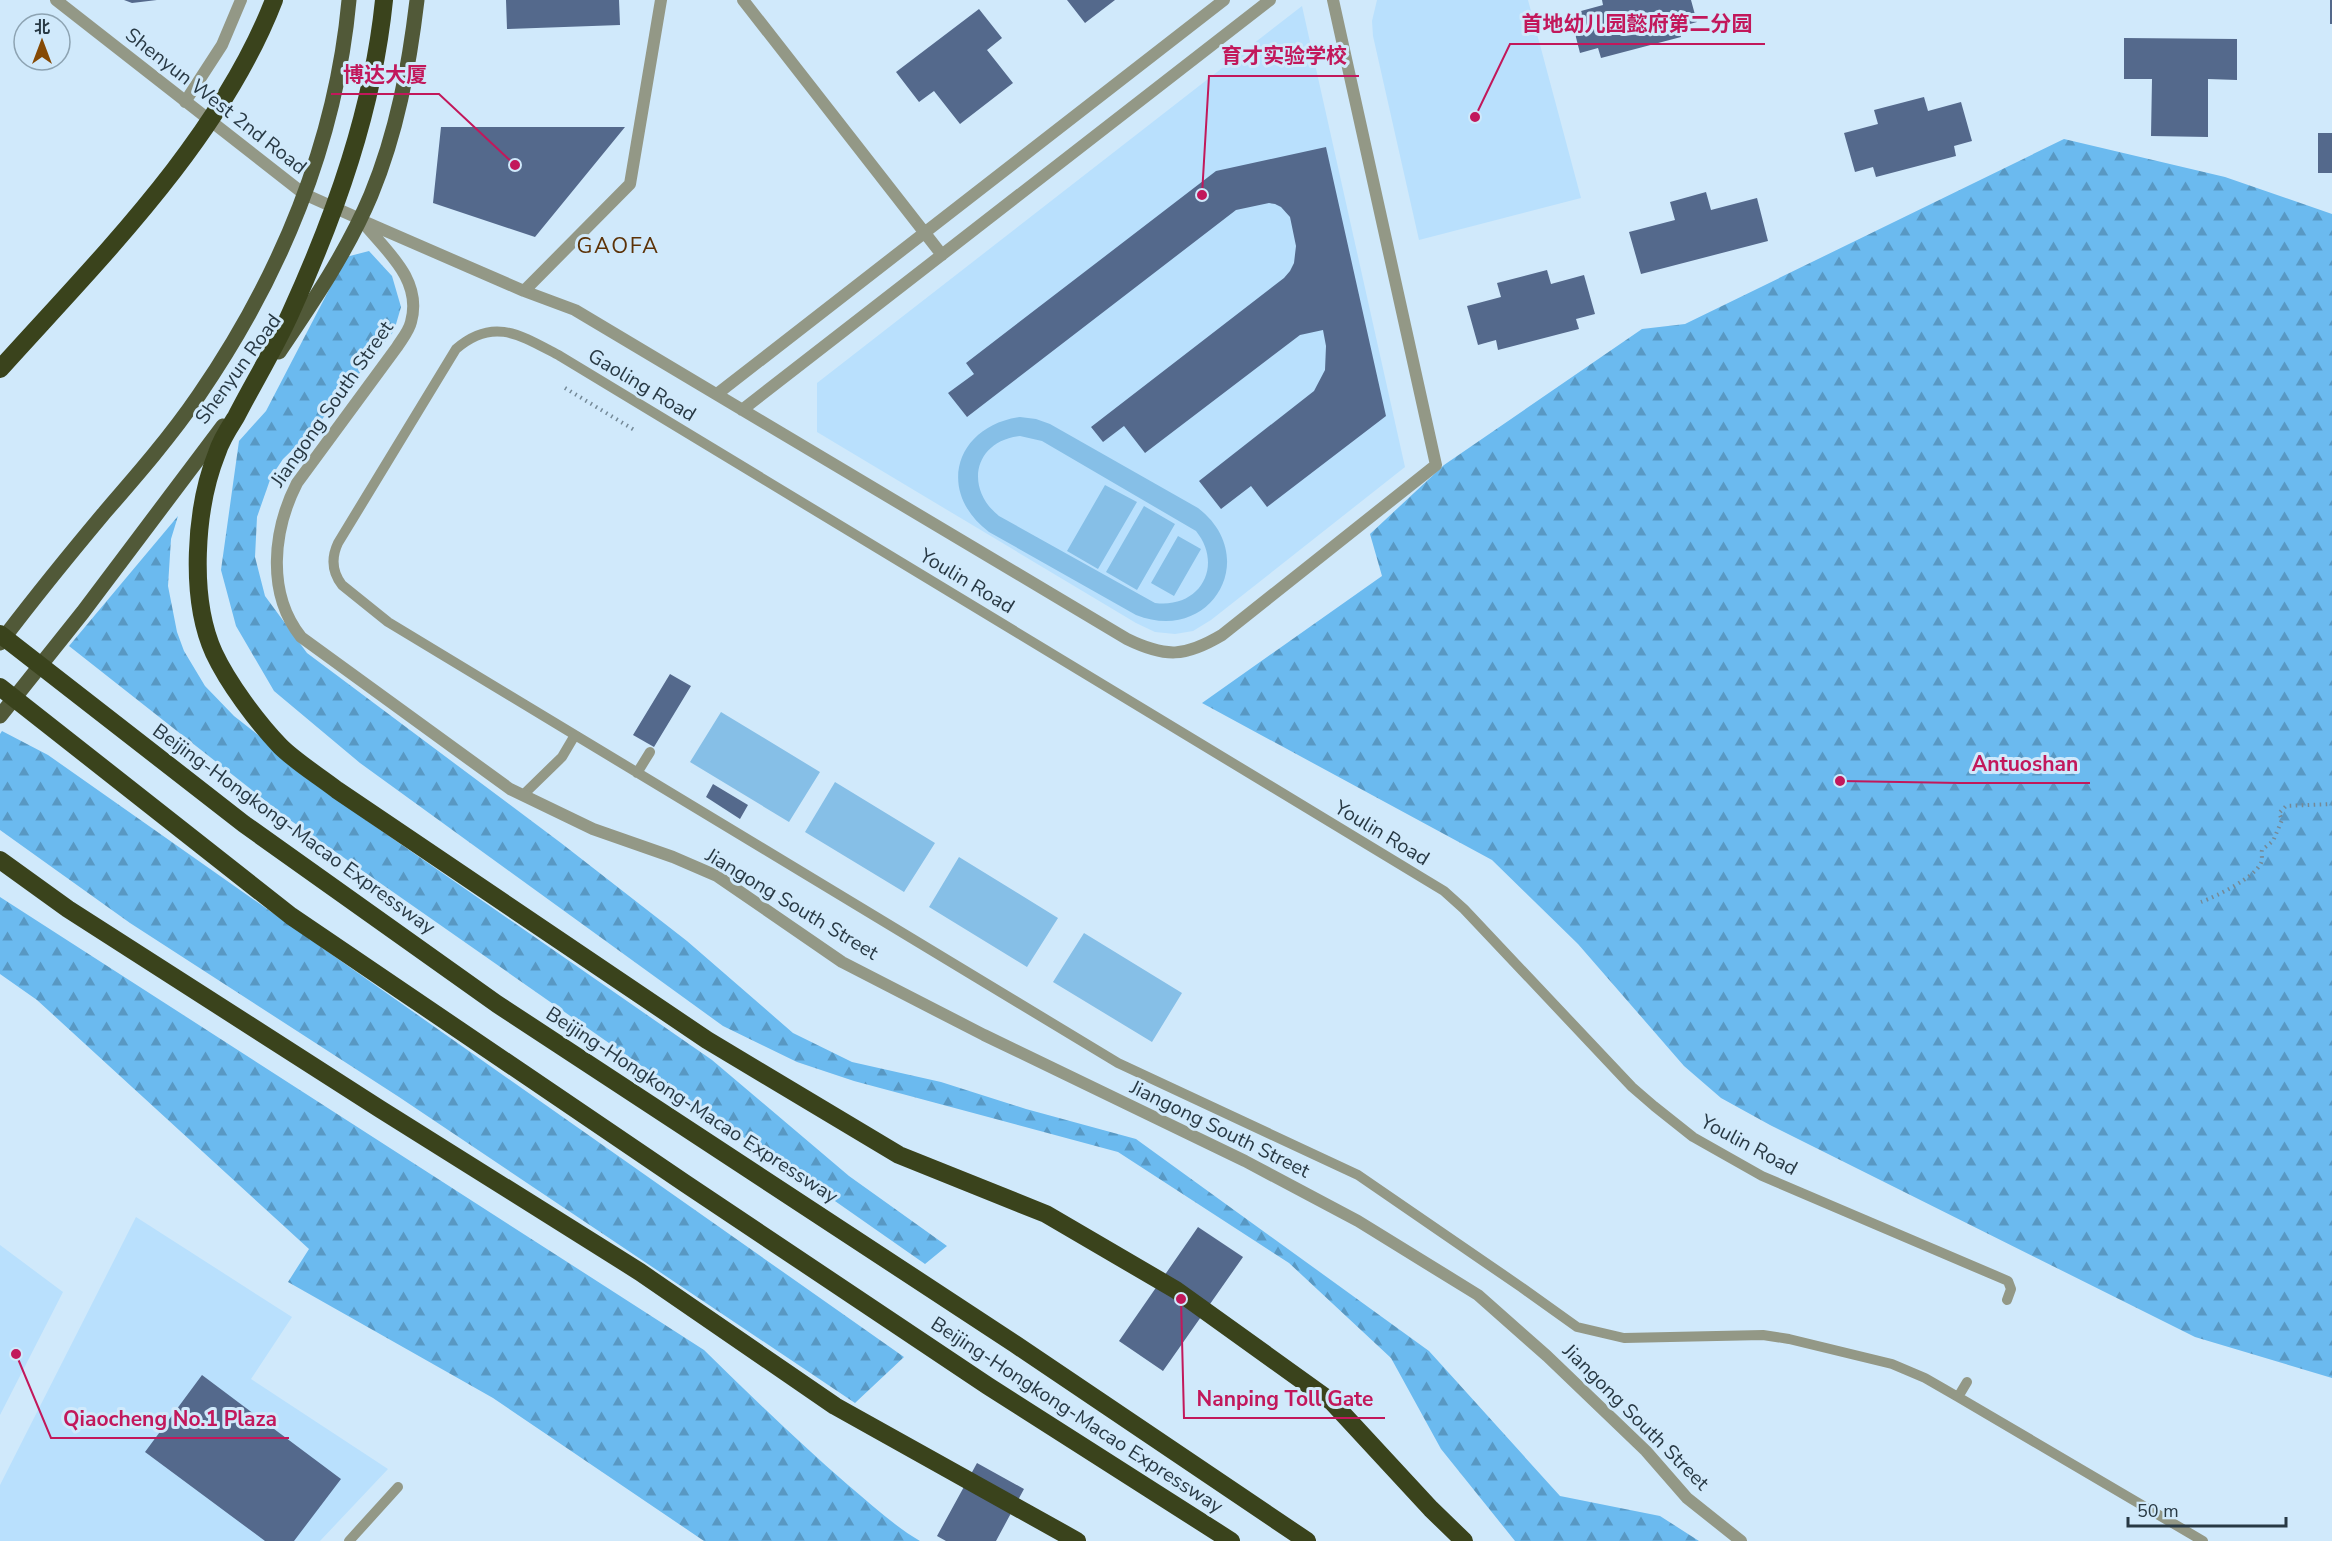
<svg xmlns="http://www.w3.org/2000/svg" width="2332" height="1541" font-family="'Nunito Sans','Noto Sans SC',sans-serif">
<defs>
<pattern id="forest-firs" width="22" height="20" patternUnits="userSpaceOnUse" patternTransform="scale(1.5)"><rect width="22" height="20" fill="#6bbaef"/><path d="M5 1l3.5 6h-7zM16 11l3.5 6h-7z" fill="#5898c3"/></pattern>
</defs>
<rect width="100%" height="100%" fill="#d0e9fb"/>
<path fill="#b9e0fd" d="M1377,0H1528L1581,198L1419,240L1373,36L1372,21Z
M1302,6L1405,467L1211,620L1193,631L1175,634L1155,632L1136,623L817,432V383Z
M136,1217L292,1317L251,1379L388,1469L320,1541H0V1485Z
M0,1245L63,1292L0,1415Z"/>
<path fill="url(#forest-firs)" d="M2064,139L2225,177L2332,214V1378L2195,1337L1770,1125L1721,1098L1684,1066L1578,944L1492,860L1202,703L1382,576L1370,534L1444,465L1642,329L1685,324Z
M369,251L392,276L401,307L394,331L314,429L283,459L271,477L257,517L255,557L265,596L307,653L561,843L687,941L793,1033L852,1062L941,1082L1026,1109L1136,1139L1429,1351L1560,1496L1660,1516L1699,1541H1515L1441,1449L1391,1358L1289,1263L1118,1152L854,1081L797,1062L723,1026L360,763L274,691L236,626L221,570L239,441L266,411L346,257Z
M178,516L171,539L168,586L177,632L184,651L205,686L234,716L366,820L712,1060L849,1176L947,1246L925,1264L290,820L69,646Z
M2,731L48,755L904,1357L855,1403L399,1097L130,923L0,830V734Z
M0,897L704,1350C751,1396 798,1442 848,1485C871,1504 894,1526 920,1541H704L493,1398L288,1282L309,1249L37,1000L0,974Z"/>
<path fill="#86bfe7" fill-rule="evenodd" d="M1020,417L1036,419L1050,424L1198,508C1262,557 1211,645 1136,615L989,532C935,491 956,426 1020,417ZM1020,436L1042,441L1196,531C1224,566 1200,609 1155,603L999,516C964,488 974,441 1020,436Z
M1105,485L1137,502L1098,569L1067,551Z
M1144,506L1175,524L1137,590L1106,572Z
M1178,536L1201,549L1174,596L1151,583Z
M721,712L820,772L789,822L690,762Z
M835,782L935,843L904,892L805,832Z
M959,857L1058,918L1027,967L929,907Z
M1084,933L1182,993L1152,1042L1053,982Z"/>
<path fill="#54698c" d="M124,0H157L132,3Z
M506,0H619L620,25L507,29Z
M1067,0H1115L1085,23Z
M1602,0H1691L1697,22L1679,27L1681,37L1601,58L1598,48L1580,53L1570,14L1603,5Z
M2330,0H2332V24H2330Z
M979,9L1002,38L987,50L1013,83L960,124L934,91L919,102L896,72Z
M2124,38L2237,39V80L2208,79V137L2151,136L2152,79H2124Z
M1924,97L1928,111L1961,102L1972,141L1954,146L1956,156L1876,177L1873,167L1855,172L1844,133L1878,124L1874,110Z
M441,127H625L535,237L433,203Z
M2318,133H2332V173H2318Z
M1326,147L1386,416L1267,507L1251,486L1221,509L1199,481L1314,391L1325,370L1326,346L1323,330L1300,335L1145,453L1124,426L1103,442L1091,427L1284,278L1290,271L1294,263L1296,246L1290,217L1281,207L1275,204L1269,203L1236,210L967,417L948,393L974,374L966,363L1216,171Z
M1706,192L1711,210L1757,198L1768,241L1641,274L1629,232L1675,220L1670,202Z
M1547,270L1551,284L1584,275L1595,314L1576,319L1579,329L1498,350L1496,340L1478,345L1467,306L1501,297L1497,283Z
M670,674L691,686L654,747L633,735Z
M713,784L748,805L740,819L706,797Z
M1198,1227L1243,1257L1163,1371L1119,1341Z
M202,1375L341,1479L294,1541H265L145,1452Z
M977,1463L1024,1489L996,1541H946L937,1536Z"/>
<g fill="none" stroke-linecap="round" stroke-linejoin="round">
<path stroke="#748997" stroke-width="4" stroke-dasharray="1.5 4.5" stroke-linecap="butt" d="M565,388L636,431
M2201,902C2217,896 2254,878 2261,863C2263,859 2261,854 2262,850L2273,841L2282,820L2279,813L2286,806L2332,804"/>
<path stroke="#939886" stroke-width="10" d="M575,735L1118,1063L1358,1175L1521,1287L1577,1327L1624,1338L1763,1335L1789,1339L1892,1364L1925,1378L1958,1397L2203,1541
M637,773L650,752
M523,795L562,757L575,735L388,622L342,585C332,572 331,558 338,543L456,349C494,316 522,336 560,356L1444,891L1464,909L1632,1087L1654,1106L1693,1137L1762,1176L2008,1281L2011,1289L2007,1300
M1958,1397L1967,1382
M349,1541L398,1487"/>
<path stroke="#939886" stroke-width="12" d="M743,0L942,255
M360,219C385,250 423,279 411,322C409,331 402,339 397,347L297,483C273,530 266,593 301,637L510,789L593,829L673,857L717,876L842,962L984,1035L1245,1161L1358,1221L1478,1295L1547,1356L1646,1451L1687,1498L1741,1541
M363,221L524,291L575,310L1127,639C1166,658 1185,657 1222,635L1436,465L1333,0
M524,291L630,184L661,0
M717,394L1224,0
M742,410L1270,0"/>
<path stroke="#939886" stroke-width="12" d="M56,0L304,194L360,219
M185,102L222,45L241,0"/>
<path stroke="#515938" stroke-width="15" d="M279,352C313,302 348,250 371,195C397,132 409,67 417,0
M0,643C34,598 69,555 105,512C138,474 171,436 199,395C280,277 336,143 349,0
M0,716L83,612L223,426"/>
<path stroke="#3a431c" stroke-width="18" d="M384,0C373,109 336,213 291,312C275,348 254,382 236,417C229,428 221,440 217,453C195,508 189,598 214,653C228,683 257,722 280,746C296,762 319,776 337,790L707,1040L899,1155L1046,1214L1176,1290L1332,1402L1431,1509L1464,1541
M0,369C99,259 220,140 274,0
M0,634L244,824L497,1004L1015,1344L1307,1541
M0,687L291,916L686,1184L988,1386L1231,1541
M0,860L68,909L380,1109L640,1272L835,1406L1077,1541"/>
</g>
<g text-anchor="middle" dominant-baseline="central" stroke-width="6" stroke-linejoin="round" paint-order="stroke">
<g font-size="20" fill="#283944" stroke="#d0e9fb">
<text transform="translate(216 101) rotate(38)">Shenyun West 2nd Road</text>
<text transform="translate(238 369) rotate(-54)">Shenyun Road</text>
<text transform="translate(642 385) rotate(31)">Gaoling Road</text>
<text transform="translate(332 404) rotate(-55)">Jiangong South Street</text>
<text transform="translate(967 581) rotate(31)">Youlin Road</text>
<text transform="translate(294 829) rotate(36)">Beijing-Hongkong-Macao Expressway</text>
<text transform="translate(1382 833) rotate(31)">Youlin Road</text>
<text transform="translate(792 904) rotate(31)">Jiangong South Street</text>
<text transform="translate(692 1105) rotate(33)">Beijing-Hongkong-Macao Expressway</text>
<text transform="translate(1220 1129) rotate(26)">Jiangong South Street</text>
<text transform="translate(1749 1145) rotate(28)">Youlin Road</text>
<text transform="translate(1077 1415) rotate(33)">Beijing-Hongkong-Macao Expressway</text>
<text transform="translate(1636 1417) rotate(45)">Jiangong South Street</text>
</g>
<g font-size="22" letter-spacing="1.5" fill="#5c3207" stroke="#d0e9fb">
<text x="618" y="246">GAOFA</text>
</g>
</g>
<path fill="none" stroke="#c2185b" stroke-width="2" d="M1475 117L1510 44H1765M1202 195L1209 76H1359M515 165L439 94H331M1840 781L1960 783H2090M1181 1299L1184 1418H1385M16 1354L51 1438H289"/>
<g fill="#c2185b" stroke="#d0e9fb" stroke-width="2">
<circle cx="1475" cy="117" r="6"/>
<circle cx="1202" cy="195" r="6"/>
<circle cx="515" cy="165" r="6"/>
<circle cx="1840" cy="781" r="6"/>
<circle cx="1181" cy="1299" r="6"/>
<circle cx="16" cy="1354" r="6"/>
</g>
<g font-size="21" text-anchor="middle" font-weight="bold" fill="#c2185b" stroke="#d0e9fb" stroke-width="6" stroke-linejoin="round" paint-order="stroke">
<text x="1637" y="31">首地幼儿园懿府第二分园</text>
<text x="1284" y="63">育才实验学校</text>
<text x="385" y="82">博达大厦</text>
<text x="2025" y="771">Antuoshan</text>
<text x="1285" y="1406">Nanping Toll Gate</text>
<text x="170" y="1426">Qiaocheng No.1 Plaza</text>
</g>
<g transform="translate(42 42)"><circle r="28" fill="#d0e9fb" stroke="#8da3b2" stroke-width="1.5"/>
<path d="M0-4.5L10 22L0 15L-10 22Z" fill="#854904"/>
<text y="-9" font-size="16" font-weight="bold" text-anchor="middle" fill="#283944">北</text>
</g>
<path d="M2128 1517v9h158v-9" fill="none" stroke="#283944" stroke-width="3"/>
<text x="2137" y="1517" font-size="18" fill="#283944" stroke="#d0e9fb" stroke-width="4.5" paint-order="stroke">50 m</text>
</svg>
